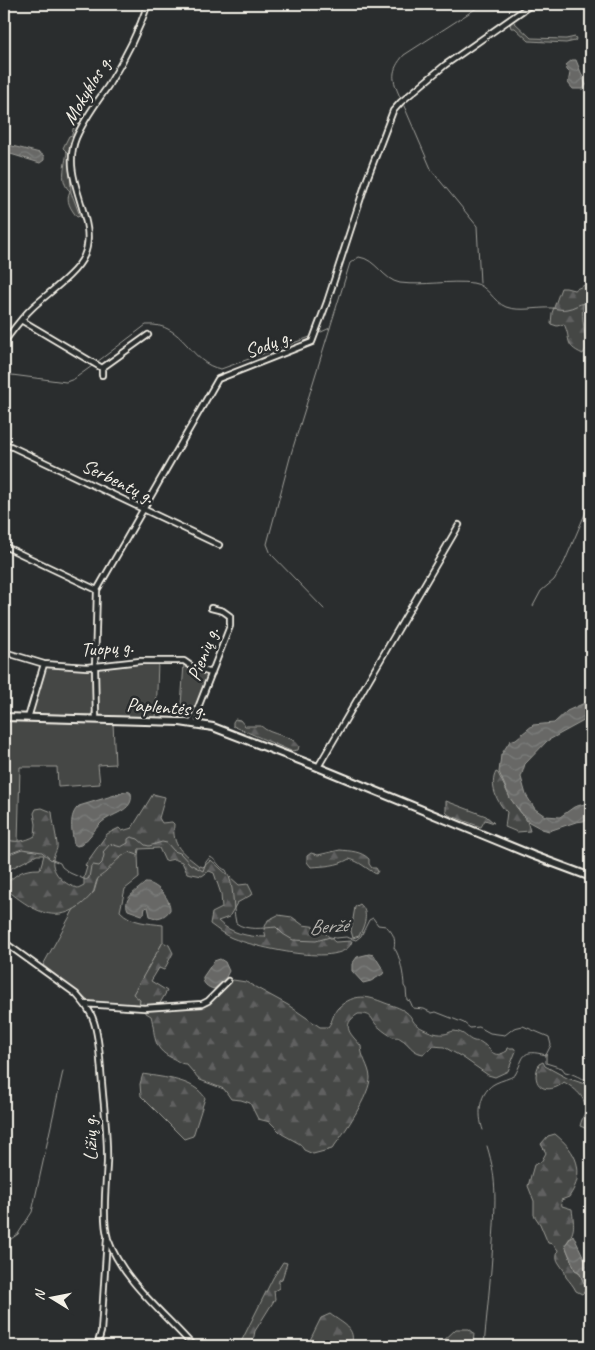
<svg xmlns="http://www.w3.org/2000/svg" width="595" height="1350" font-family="Caveat,sans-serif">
<defs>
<pattern id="forest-firs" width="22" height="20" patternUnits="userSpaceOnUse" patternTransform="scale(1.25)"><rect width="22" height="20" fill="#444645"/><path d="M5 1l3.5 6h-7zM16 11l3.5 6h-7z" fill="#606160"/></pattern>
<pattern id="water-waves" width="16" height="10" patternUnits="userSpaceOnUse" patternTransform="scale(1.25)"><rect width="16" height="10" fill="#676866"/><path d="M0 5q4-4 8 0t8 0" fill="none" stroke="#7d7e7c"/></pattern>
</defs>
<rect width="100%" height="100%" fill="#2a2d2e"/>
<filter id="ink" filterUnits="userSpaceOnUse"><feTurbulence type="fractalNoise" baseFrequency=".02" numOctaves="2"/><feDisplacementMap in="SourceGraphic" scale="10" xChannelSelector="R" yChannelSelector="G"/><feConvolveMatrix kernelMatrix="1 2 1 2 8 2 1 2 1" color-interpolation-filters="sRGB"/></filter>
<g filter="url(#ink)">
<path fill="#444645" stroke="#9c9c96" d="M158,662L156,718L100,716L98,714L97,668Z
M184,664L210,674L192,719H180Z
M41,667L92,669L94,707L91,715L27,716Z
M4,720L113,723L115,764L98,765L100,784L58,787L57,767H20L18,842L7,841L4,838Z
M129,851L138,855L139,878L125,889L120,911C131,923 148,923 163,925V942L134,993L140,1000L139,1007L102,1004L87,1000L43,965L74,909L79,906L94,892L98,878L120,857Z"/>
<path fill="url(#forest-firs)" stroke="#9c9c96" d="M513,21L531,38L566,39L575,37L576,39L575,41L566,43L529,41L515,28H511L510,24Z
M79,118H83L84,120L75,133L69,150L71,192L80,216L77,217C71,209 65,201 70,191C59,182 65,165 67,152L63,148L69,136L72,135L73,129Z
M585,285L591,286C591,293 585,297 583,304C581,320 586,334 586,349L583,354C563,345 572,340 564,324L557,326L551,324L552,313L561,288H566L574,290Z
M235,719L240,720L245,726H261C271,736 291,734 299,746L298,750L291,751L233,726V722Z
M496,772L498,773L510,798L527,821L530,831L517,832L505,827L507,812C497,803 489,785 496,772Z
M153,794L165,797L159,818L162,823L172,822L174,824C172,847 182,852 199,866L203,867L211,860L239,885L248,884L253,894L237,903L229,917L218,921C230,933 248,937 266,937L264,929L268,920L278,915L292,917L303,925L318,927L335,942L352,941C345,970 252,946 232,938C224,935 217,929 210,924L212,913L222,908L221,894L214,873L209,871L202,876L187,873L182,862L174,859L165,861L159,848L139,849L138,855L129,852C119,857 113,864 106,872C103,875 99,876 97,880C95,884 95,890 92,894C62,929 35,913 6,889V883C19,873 22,869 40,869L44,855H37L4,872V838C14,844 26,841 35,836L36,824L34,813L36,809L42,808L52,812C53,823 56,834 57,844C58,851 53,854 53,860C51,873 66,886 78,888L84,885V877L87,867L85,865L107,834L119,828L122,831L132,828Z
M446,801L486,816L494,823L485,820L481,827L449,815L446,812Z
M340,850C350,851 361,851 369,859V864L372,868H376L378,871L376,874C367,869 359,861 349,859C337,866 325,866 311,867L307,862V856L311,853L318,855Z
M360,904C370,913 364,926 359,936L353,938L351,931L355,907Z
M163,942L169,945L173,953L164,970L159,968L151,981L167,991L159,1005L139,1007L140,1000L133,994Z
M233,980L246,982L288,1005L320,1027H328C333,1021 333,1012 339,1007C355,993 368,996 385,1003C393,1006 399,1007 406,1012C412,1016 412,1022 418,1026C425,1030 435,1035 444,1034C447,1034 451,1031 454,1031C465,1032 467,1039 474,1041C479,1042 478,1040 482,1043C492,1049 492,1060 507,1051L508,1048H514L516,1051L508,1071L495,1077L488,1075L462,1057L444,1047L433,1046L423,1054C411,1052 409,1043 401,1039C397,1036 397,1038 393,1037C389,1035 383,1031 380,1028C370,1021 375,1013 358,1014C339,1026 352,1035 361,1046C361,1057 369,1066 370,1077C371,1094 342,1136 332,1149L313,1154L304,1150L300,1144L282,1134L270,1122L258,1119L250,1103L241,1100L231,1099L224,1089L200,1080L186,1064C180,1064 177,1060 172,1058C151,1048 156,1034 151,1016L146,1013V1011L206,1005Z
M543,1062L545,1066L567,1078L591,1086V1117L587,1129L580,1126C581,1121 584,1116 585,1111C587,1097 574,1088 564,1082C555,1091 537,1093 536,1076C536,1072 538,1067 539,1064Z
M143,1074C164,1078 194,1079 205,1098L193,1136L184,1139L141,1096L140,1084Z
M555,1134C577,1152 586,1172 569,1197L561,1200L562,1206L572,1209C574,1227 576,1230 565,1245L575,1270L579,1272L587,1289L582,1294L576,1291C573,1285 570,1282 566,1277C565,1274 565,1271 563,1269C558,1261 555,1260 558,1250L553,1244L548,1243L540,1224L534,1215V1201L528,1186L534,1165L541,1162L546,1153L541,1144L548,1136Z
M283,1262L287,1263L282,1279L279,1280V1288L274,1291L275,1299L255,1331L252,1346H239L273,1278Z
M330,1314C343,1324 357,1328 351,1346H307L321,1318Z
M456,1329H469L474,1333L473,1346H438Z"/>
<path fill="url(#water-waves)" stroke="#9f9f9a" d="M572,60H576L586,85L583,89H573L568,83L570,73L567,70L566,65Z
M8,145L40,153L44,156V160L40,163L4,152V147Z
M591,700V717L547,741L525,764L521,777L526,795L535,809L545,816L560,817L574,807L591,802V820L576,822L549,831L542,829L529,822L518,809L510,798L499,772L501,755L510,741L516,739L533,725L554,723L567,711Z
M128,791L131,793C135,812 110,813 100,824C93,831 89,839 81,845L77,846L74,844C72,832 68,815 79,806Z
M145,883C156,882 171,899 170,910C165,917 157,920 150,916L148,907L145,908L144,914L142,915L128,910C122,898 137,891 145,883Z
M369,954L374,955L384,971L383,974L371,981L363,983L352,971V964L357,957Z
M220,959L225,962L229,971L225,979L214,989C208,988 202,983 203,977L214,961Z
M573,1235L585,1260H591V1299L579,1272L575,1270L565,1245Z"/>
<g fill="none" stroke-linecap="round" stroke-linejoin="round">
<path stroke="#9f9f9a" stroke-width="1" d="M400,97C392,79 390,71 404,55L483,4
M404,106L432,171L477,226L480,283
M586,324V338L591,349
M319,333L330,328
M591,352V353
M97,362L146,325C185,322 189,364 221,369L310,337
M4,374L66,382L74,379L92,366
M533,606L541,591L554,580L564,563L591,500
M324,609L271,554L267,544L291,454L350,263L359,257C376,259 383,280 400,283C424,286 449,280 473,283C488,285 493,302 506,307C520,312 538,307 552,308C557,309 563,310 567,309C574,308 578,304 585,303
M4,852L9,854L22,849L42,852L50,859L60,863L62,867L70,873L86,880L89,878L91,866L93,865L99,866L102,863L104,855L103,852L110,844L121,847L128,843V839L131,837L138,839L145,845L149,846L162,842L167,843L174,851L180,853L190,864L203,871L206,862L210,857C217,860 219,868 226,870C235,886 232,905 236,923C246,931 264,928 276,927L283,934L293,940L316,941L330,937L336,938L346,937L356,940L361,936L369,920L373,918L378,925L386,926C393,933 396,938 394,948C400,954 404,978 404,986L406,989L407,1000L410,1001L413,1008L424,1009L432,1013L436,1012L464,1023L470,1028L479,1027L490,1033L505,1035L514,1028L523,1026L549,1037L551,1045L546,1055V1063L562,1068L565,1072C574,1073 580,1080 591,1080
M483,1130C477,1114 479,1091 496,1083C502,1080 509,1079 515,1075C525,1057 520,1048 546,1055
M4,1244L18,1234L32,1212L63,1071
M484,1346C487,1311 491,1277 493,1242C495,1206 498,1181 487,1146"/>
<g stroke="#f4f1e8" stroke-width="8">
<path id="minor" d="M21,320L102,368V375
M4,342C13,330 22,317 33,307C47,294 77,273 84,256C100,220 59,180 76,138C84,119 97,102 108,86C124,60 138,33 148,4
M102,368L148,335
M4,443L219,545
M4,546L97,590
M4,652L44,664L87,667L140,661H184L194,668L212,673
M28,718L44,664
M96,719L95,667L97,590L218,379L312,342L327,302L367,179L393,111L401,102L445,65L532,4
M192,723L230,626V616L223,611L211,608
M318,767L459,525
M4,942L76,994C83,1002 91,1011 94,1022C100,1041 100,1063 102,1083C104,1109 108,1136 107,1163C106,1183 102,1220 108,1239C122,1280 165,1314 193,1346
M85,1004L144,1008L202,1004L208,1001L228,981
M97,1346L101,1332L107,1238"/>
</g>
<g stroke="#f4f1e8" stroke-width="10">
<path id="secondary" d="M4,717L180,722L213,727L315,766L532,855L591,877"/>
</g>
<use href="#minor" stroke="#2a2d2e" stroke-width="4.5"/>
<use href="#secondary" stroke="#2a2d2e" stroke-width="6"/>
</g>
</g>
<g text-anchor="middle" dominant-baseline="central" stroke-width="5" stroke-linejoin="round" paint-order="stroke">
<g font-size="20" fill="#f4f1e8" stroke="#2a2d2e">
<text transform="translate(87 90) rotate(-59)">Mokyklos g.</text>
<text transform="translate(268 344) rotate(-21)">Sodų g.</text>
<text transform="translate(118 481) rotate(26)">Serbentų g.</text>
<text transform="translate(107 648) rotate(-4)">Tuopų g.</text>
<text transform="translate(203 654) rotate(-69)">Pienių g.</text>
<text transform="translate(166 707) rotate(4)">Paplentės g.</text>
<text transform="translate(90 1138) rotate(-92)">Ližių g.</text>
</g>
<g font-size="21" font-style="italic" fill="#b5b3ae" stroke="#2a2d2e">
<text transform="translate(328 926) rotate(-4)">Beržė</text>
</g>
</g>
<rect width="595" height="1350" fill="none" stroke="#2a2d2e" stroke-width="20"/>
<rect x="10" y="10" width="575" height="1330" fill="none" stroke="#f4f1e8" stroke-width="2" filter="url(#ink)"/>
<g transform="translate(52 1298) rotate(280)" stroke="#2a2d2e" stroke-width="4" paint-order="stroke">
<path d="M0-4L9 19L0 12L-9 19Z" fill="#f4f1e8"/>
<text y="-8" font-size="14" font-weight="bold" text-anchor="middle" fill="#f4f1e8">N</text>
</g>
</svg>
